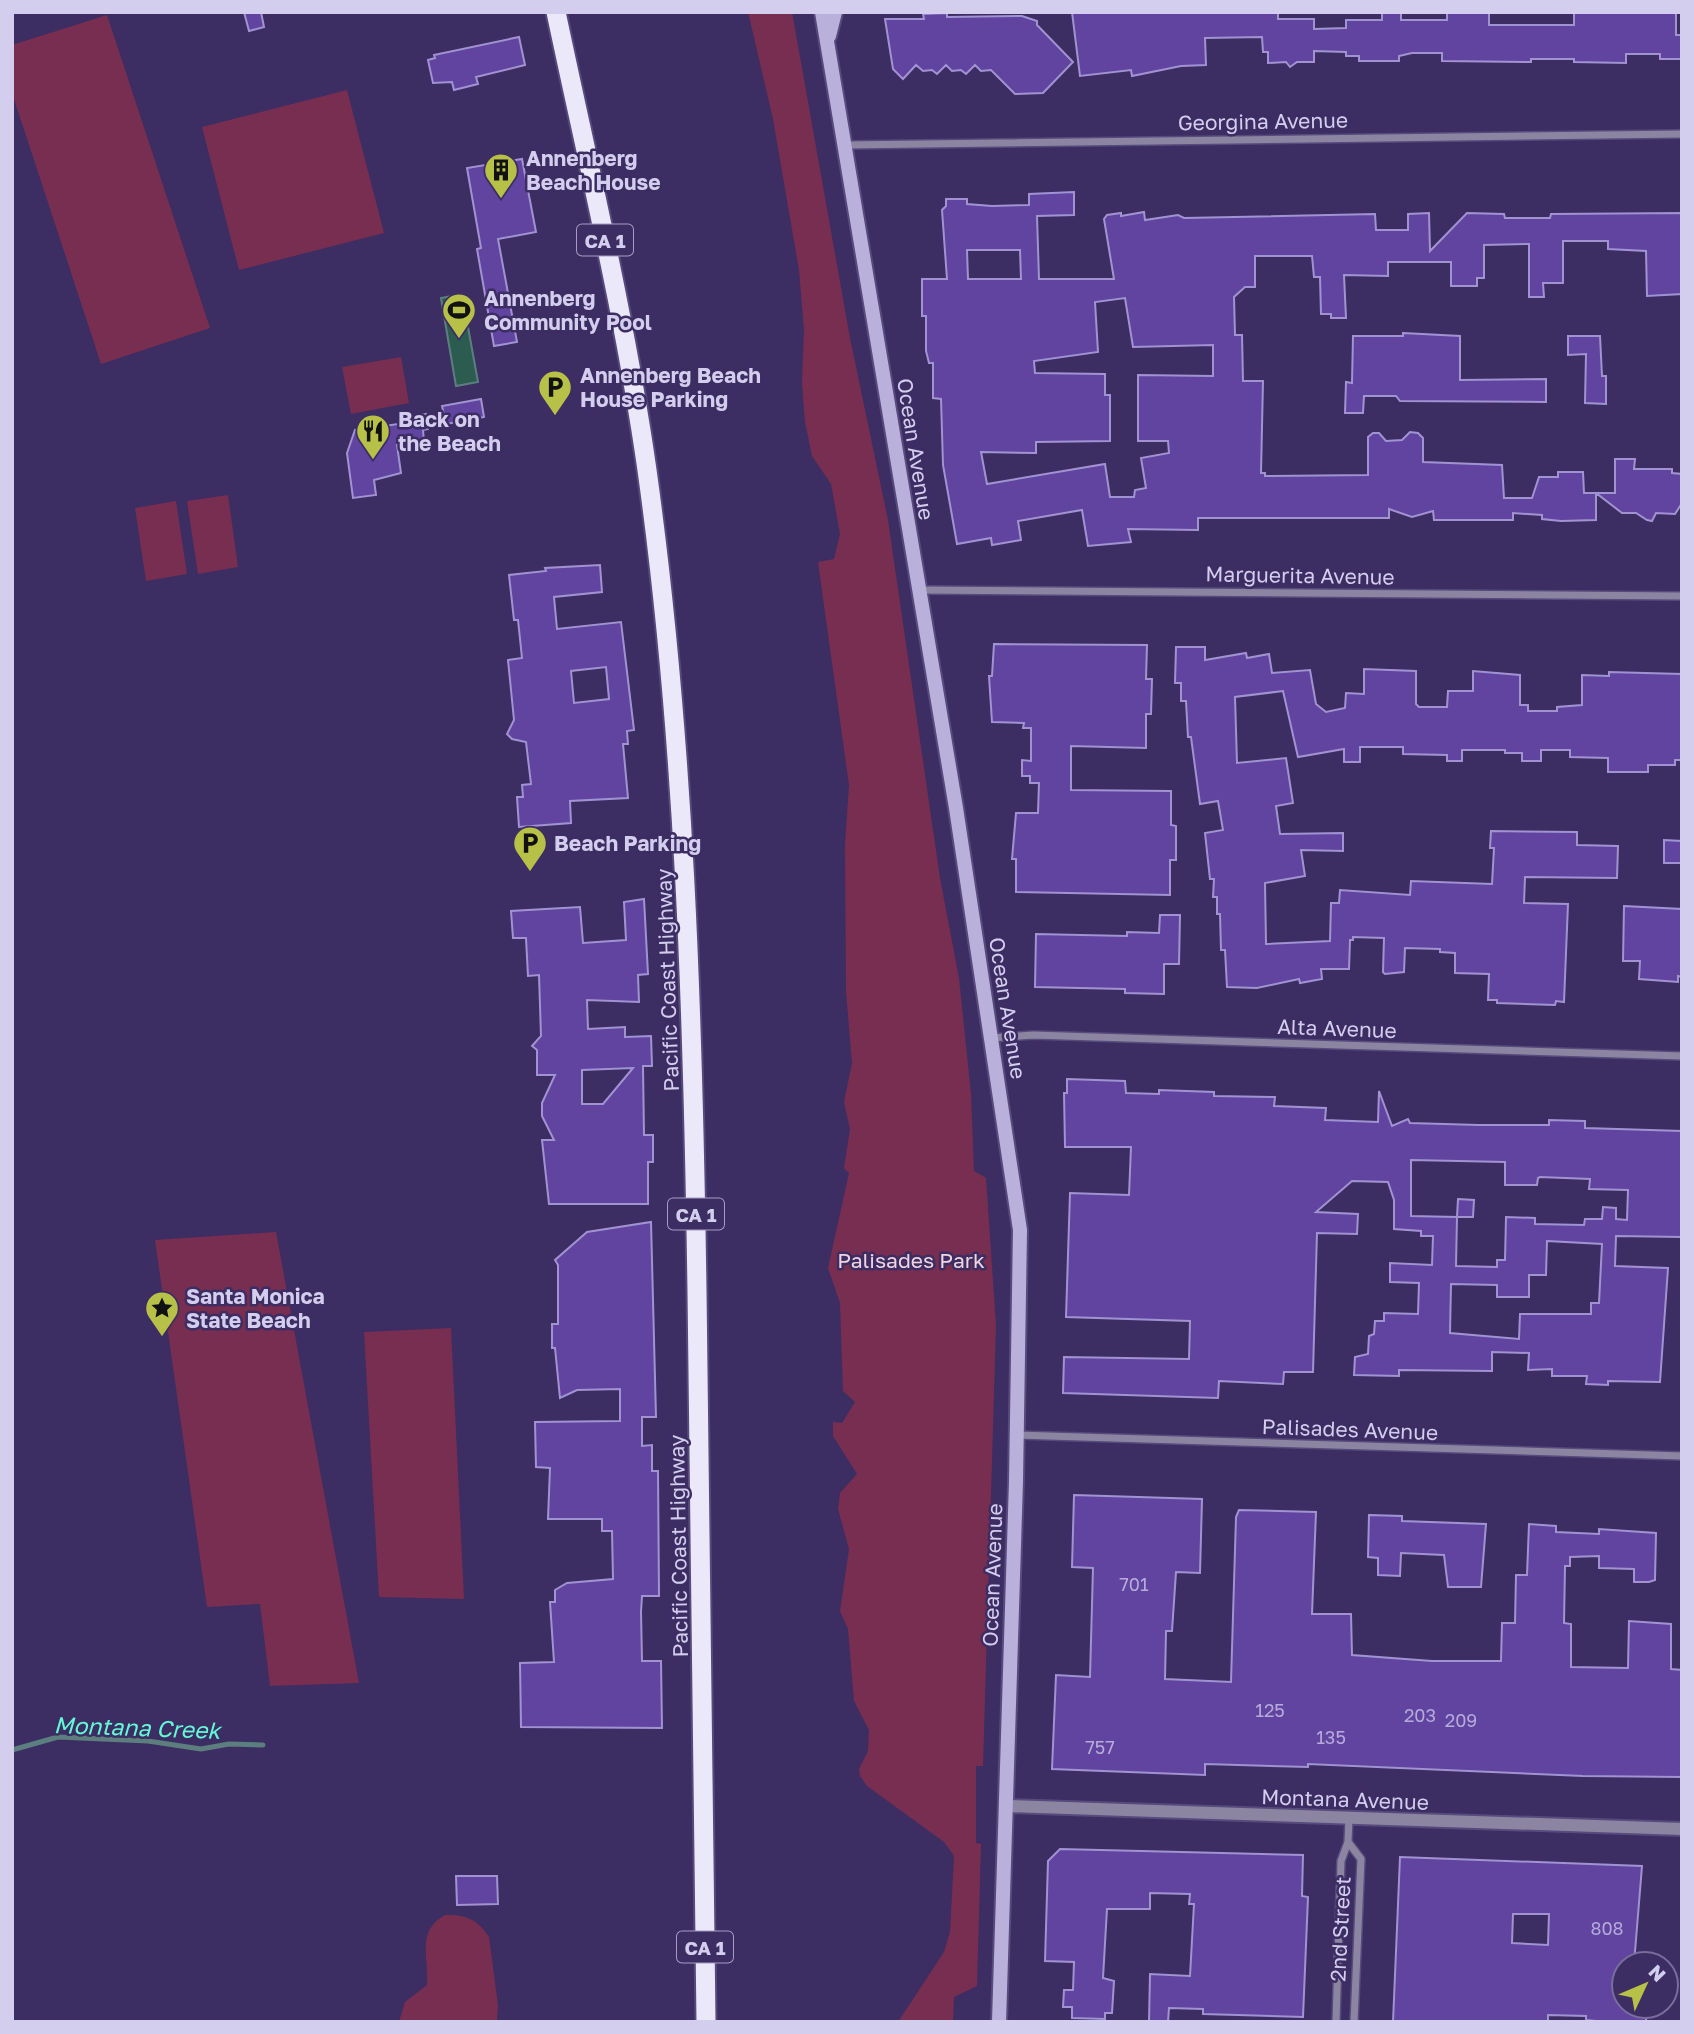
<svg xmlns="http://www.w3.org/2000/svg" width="1694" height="2034" font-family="'Golos Text',sans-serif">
<rect width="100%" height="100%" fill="#3c2d63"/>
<path fill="#782e51" d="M748,12H792L850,338L888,520L940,878L959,978L971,1094L974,1171L986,1178L996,1325L983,1766H976V1843L981,1844L977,1986L954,1997L953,2022H898L944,1952L950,1932L954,1856L944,1842L867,1786L860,1776L859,1769L868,1751L869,1730L854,1701L848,1629L840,1611L849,1549L838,1509L840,1493L857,1474L833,1436V1422L842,1423L855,1402L843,1391L840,1303L828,1268L849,1173L844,1168L850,1129L844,1102L852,1063L846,991L845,845L849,785L818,562L834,559L840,534L831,484L812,456L805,422L802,383L804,330L799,270L773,119Z
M107,15L210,328L101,364L12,93V45Z
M347,90L384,233L239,270L202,127Z
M401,357L409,403L351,414L342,367Z
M228,495L238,567L198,574L187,501Z
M176,501L187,574L146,581L135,508Z
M276,1232L359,1683L270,1686L260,1604L207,1607L155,1240Z
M451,1328L464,1599L379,1597L364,1332Z
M445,1915C464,1914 478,1919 489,1937L498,2005L497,2022H399L405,2002L427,1985C429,1957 416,1931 445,1915Z"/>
<path fill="#2b5c4f" stroke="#5d7e7f" stroke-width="2" d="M462,294L478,382L456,386L441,298Z"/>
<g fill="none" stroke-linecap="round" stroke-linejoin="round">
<path stroke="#5d7e7f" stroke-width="5" d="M12,1750L58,1737L148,1741L201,1749L229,1744L263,1745"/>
</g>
<path fill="#6044a0" stroke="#a193d2" stroke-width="2" fill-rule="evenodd" d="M244,12H261L264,27L249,31Z
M1072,12H1278V19H1314V29L1346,28V20H1382V12H1401V20H1447V12H1489V25H1574V13L1676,12V35H1682V59H1660V54H1626V63L1574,62V59H1531V62L1442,61V53H1412L1399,56V61H1359V56H1346V52L1314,51V62H1297L1290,67L1286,62L1268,63V52H1263L1262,37L1205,38L1206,65L1181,66L1132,76L1131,70L1080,76Z
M947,13V17L1022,16L1037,21V25L1073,62L1043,93L1015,94L991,70L981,71L975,65L966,74L961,70L952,71L946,65L937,74L932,70L923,71L916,65L903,79L893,69L885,19H924L923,14Z
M519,37L525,65L476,77L478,84L454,90L452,82L433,83L428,60L435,58L434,55Z
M522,159L536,232L498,239L517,342L494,346L477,249L481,248L467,168Z
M1074,192V215L1037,216L1039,279H1114L1104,219L1107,215L1121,213V216L1144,212L1145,220L1178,215L1184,218L1375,214L1376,230H1408V214L1429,213L1430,251L1467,213L1504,214L1505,218H1550L1551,214L1682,213V294L1647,296L1646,251L1608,249V241H1563V283H1543L1544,297H1529V244L1484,245V278H1477V286H1451V262H1388V276L1344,275L1346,318H1331V314H1321L1320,277H1314L1312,256H1255V287H1245L1234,297L1235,335H1242L1243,381H1263L1261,473H1265V476L1368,475V437L1373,433H1379L1386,441L1402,440L1410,432L1418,433L1423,438V462L1502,465L1504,498H1532L1539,477H1558V472H1583L1584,493H1596V520L1561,521L1542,519V515L1513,513V520H1434L1433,511L1412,517L1389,509V518H1198V530L1128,529L1131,542L1088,546L1082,510L1018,521L1021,540L992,545L991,538L957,544L943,465L941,399L933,398V363H929L926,351V316H922V279H947L942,210L946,206V199H967V204L992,206L1029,205V194ZM967,250H1020L1021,279H968ZM1125,298L1133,347L1213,345V376L1138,375V441H1168L1169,453L1141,458L1146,488L1135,490L1134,497H1110L1105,464L987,484L981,452L1036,453V442L1110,441V395H1105V374L1035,373L1034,361L1098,352L1095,302Z
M1403,333L1460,336V380L1546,379V402L1400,401L1396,396H1364L1363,413H1345L1346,382L1352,383L1353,336H1403Z
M1568,336H1600L1602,376H1606V404L1585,403L1586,354L1568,355Z
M481,399L484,417L446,424L442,406Z
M426,414L428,429L423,430L424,441L397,445L401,473L374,480L376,495L353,498L347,453L355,430L406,423L405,418Z
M1615,459H1635L1634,469H1672V473L1682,474V503L1675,514L1656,513L1652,521L1647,520L1636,513H1622L1596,493H1615Z
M600,565L602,592L554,597L557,629L621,622L634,730L627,731L628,744H623L628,798L570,801L571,823L519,827L517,797H523L522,785L531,784L526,742L512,739L507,734L514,720L508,660L522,658L518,620H514L509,575L546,571L545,568ZM606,667L609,699L574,703L571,671Z
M994,644L1147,645L1146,679H1152L1151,714H1146V748L1071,746V790L1171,791V825L1176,826V860H1170V895L1016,892V859H1012L1016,813H1038L1039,783H1030V776H1022V760L1031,761V728H1023L1024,723L992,722L989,676H992Z
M1176,647H1205V660L1246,653L1247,658L1269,654L1272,673L1310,670L1316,704L1326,712L1345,708L1346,693L1364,694V669L1416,671V704L1419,707H1447L1448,691H1473V671L1520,675V705H1528V711H1557V707L1582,705V675L1609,676V672L1682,674V760H1675V765H1648V772H1608V758L1570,757V750H1541V761H1522V753H1505V750H1462V761H1447V755L1403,754V747H1360V762H1344V749L1298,757L1283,691L1235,697L1237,763L1286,758L1293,803L1276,806L1280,834L1343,833V851L1301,850L1305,876L1265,883L1266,944L1330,941L1331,903H1339L1340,890L1410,895L1411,881L1492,884L1494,848H1490L1491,831L1577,832V845L1618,846L1617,878L1525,877L1524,903L1568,904L1564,1002L1556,1001L1555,1005L1497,1003V1000H1488L1489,974L1455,973V953L1440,952V949L1405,948L1404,972L1385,974L1383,972L1384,938L1353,937V940H1350L1349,969H1321L1322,979L1300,983L1299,979L1257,988L1227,987L1225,950H1221L1220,914H1217V897H1213L1214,879H1210L1205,833L1223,830L1218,801L1200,804L1191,737H1188L1186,701H1181V683H1175Z
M1664,840L1682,841V863H1664Z
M644,899L648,974L638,975L639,1002L587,1000L588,1029L625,1027V1037L651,1036L652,1066H643L644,1135H653V1162H648V1204H549L542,1140H554L542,1116V1103L555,1075H537V1050L532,1046L541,1036L539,975L528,976L526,938H513L511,911L580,907L583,943L626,940L624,902ZM633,1068L603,1104H582V1070Z
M1624,906L1682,909V977L1678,976V982L1639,979L1640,961H1623Z
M1160,915H1180L1179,964H1164V994L1125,993V989L1035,987L1036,934L1127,936V932L1159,933Z
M1067,1079L1125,1081L1126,1093L1159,1094V1090L1214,1092V1096L1275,1097L1274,1106L1326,1108L1325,1120L1378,1122L1379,1091L1392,1126L1408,1119L1410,1123L1479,1125H1549V1120L1585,1121V1128L1682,1131V1237L1616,1236L1615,1266L1668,1268L1660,1382L1608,1381V1385L1586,1384L1587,1376H1552V1369L1528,1370L1529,1353L1492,1352V1371L1399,1370V1376L1354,1375L1355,1357L1368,1354L1369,1336L1374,1334L1375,1321H1384V1313L1418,1314L1419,1283L1390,1282V1263L1432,1265L1433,1236H1421V1231L1394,1229V1200L1388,1182L1352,1181L1316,1212L1358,1214L1357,1234L1317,1233L1313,1372H1284L1283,1384L1219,1381L1218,1398L1063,1393L1064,1357L1189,1359L1190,1321L1066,1317L1070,1193L1129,1195L1131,1147H1065L1064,1093H1067ZM1411,1160L1505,1162V1185H1537L1538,1178L1540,1177L1590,1179L1589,1189L1628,1190L1627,1220L1616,1219V1208L1603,1207L1602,1219H1585L1584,1225L1535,1224V1218L1506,1217L1505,1260H1497V1267L1456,1266L1457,1217L1411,1216ZM1547,1241L1602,1244L1599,1303H1591V1314H1520L1519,1339L1450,1333L1451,1284L1497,1285V1297H1529V1275H1546Z
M1458,1199L1474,1200L1473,1217H1457Z
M651,1222L656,1417H642V1446L652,1445V1471H658L659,1596H642L641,1612L642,1661H661L662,1728L521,1727L520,1663L554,1662L550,1602H555V1590L567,1583L613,1579L612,1531H602V1519H548L550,1468L536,1467L535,1422L620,1421V1389L577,1390L560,1398L555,1348H552V1324H558V1265L555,1260L587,1232Z
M1074,1495L1202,1499L1200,1573L1176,1572L1172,1631H1166L1165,1679L1231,1682L1236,1517L1239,1510L1316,1512L1312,1614H1351L1352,1655L1432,1661H1501L1502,1623H1515L1516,1575H1527L1529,1524L1556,1526V1532L1599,1534V1529L1656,1533L1655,1580L1649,1582H1634V1569L1599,1568V1556L1570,1557V1566H1565L1564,1623L1571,1624V1667L1628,1668L1629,1621L1671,1624V1669L1682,1670V1777L1583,1776L1308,1764V1767L1205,1764V1775L1052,1769L1056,1675L1090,1677L1093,1568L1072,1567Z
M1369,1515L1402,1516V1521L1486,1524L1481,1587H1448L1444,1555L1401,1553L1400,1576L1378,1575V1558L1368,1557Z
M1060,1849L1303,1855L1302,1896L1308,1897L1303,2017L1203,2014V2009L1169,2008L1168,2022H1149L1150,1974L1190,1976L1194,1904H1189L1190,1894L1150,1893V1909H1107L1103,1978L1114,1981L1112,2013H1105V2019L1072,2018V2007H1063L1064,1990H1073L1074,1962L1045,1961L1048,1861Z
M1400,1857L1642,1866L1634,1964H1624V2006H1647L1646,2022H1606L1586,2020V2016L1548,2015V2022H1393ZM1513,1914H1549L1548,1945L1512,1943Z
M456,1876H497L498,1904L457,1905Z"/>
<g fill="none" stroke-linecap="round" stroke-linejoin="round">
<g stroke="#574a7c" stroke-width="10">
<path id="minor" d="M846,145L1682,134
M919,590L1682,596
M991,1038L1033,1035L1682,1056
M1017,1435L1682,1456
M1348,1842L1361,1859L1354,2022
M1336,2022L1341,1861L1348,1842L1349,1818"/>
</g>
<g stroke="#574a7c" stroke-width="16">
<path id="tertiary" d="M1007,1806L1682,1829"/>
</g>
<g stroke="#574a7c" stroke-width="18">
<path id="secondary" d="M822,12L956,808L1020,1230L1016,1481L999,2022
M829,36L835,12"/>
</g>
<g stroke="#574a7c" stroke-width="23">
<path id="trunk" d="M556,12C588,164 625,316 647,470C685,742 693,1017 697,1291C701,1534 703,1778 706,2022"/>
</g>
<use href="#minor" stroke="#8b85a1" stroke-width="7"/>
<use href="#tertiary" stroke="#8b85a1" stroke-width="12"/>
<use href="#secondary" stroke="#b9b0dc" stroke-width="14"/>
<use href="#trunk" stroke="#ebe8f9" stroke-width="19"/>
</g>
<defs>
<g id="building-pin" transform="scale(1.75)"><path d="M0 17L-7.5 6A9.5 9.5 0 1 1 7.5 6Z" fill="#b7c148" stroke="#3c2d63"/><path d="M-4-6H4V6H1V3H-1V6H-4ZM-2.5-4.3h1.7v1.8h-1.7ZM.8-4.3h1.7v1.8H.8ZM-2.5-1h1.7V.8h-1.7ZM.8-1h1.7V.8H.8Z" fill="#111"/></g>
<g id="stadium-pin" transform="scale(1.75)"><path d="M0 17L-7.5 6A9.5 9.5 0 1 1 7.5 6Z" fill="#b7c148" stroke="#3c2d63"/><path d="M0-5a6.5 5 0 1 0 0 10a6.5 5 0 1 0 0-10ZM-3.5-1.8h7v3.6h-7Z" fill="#111"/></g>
<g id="parking-pin" transform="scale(1.75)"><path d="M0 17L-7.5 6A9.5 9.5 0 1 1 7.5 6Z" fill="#b7c148" stroke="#3c2d63"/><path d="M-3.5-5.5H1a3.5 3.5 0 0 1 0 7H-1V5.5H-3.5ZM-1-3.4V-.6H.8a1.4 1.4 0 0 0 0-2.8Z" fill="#111"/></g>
<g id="restaurant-pin" transform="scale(1.75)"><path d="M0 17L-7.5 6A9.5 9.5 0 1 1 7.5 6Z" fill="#b7c148" stroke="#3c2d63"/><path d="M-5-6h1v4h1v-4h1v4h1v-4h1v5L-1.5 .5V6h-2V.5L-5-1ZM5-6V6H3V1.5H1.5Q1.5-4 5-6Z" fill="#111"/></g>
<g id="sight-pin" transform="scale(1.75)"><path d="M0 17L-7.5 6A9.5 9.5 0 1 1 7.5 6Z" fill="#b7c148" stroke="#3c2d63"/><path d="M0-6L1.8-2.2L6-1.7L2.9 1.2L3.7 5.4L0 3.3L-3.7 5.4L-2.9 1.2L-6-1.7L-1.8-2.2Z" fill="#111"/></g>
</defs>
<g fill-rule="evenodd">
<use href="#building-pin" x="501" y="170"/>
<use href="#stadium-pin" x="459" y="310"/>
<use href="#parking-pin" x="555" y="387"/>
<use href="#restaurant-pin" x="373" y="431"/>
<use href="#parking-pin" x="530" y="843"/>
<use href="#sight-pin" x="162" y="1308"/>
</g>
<g text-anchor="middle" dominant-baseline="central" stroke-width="5" stroke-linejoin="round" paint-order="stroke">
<g font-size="18" fill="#b6abda">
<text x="1134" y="1584">701</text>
<text x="1270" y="1710">125</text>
<text x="1420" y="1715">203</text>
<text x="1461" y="1720">209</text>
<text x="1331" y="1737">135</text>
<text x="1100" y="1747">757</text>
<text x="1607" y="1928">808</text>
</g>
<g fill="#3c2d63" stroke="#a69dc4" stroke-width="2">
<rect x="577" y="224.5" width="56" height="31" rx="5"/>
<rect x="668" y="1198.5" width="56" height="31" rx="5"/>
<rect x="677" y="1931.5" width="56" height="31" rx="5"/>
</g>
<g font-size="19" font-weight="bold" fill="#d3cdee">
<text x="605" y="240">CA 1</text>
<text x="696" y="1214">CA 1</text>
<text x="705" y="1947">CA 1</text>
</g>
<g font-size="21" fill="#d3cdee" stroke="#3c2d63">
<text transform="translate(1263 121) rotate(-1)">Georgina Avenue</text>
<text transform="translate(916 449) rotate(81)">Ocean Avenue</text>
<text transform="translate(1300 575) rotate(1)">Marguerita Avenue</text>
<text transform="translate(667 980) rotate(-92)">Pacific Coast Highway</text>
<text transform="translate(1008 1008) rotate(81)">Ocean Avenue</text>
<text transform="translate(1337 1028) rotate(2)">Alta Avenue</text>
<text transform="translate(1350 1429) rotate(2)">Palisades Avenue</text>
<text transform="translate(678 1546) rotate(-91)">Pacific Coast Highway</text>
<text transform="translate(992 1575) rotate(-88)">Ocean Avenue</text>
<text transform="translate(1345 1799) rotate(2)">Montana Avenue</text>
<text transform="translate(1340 1929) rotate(-87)">2nd Street</text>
</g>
<g font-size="21" font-weight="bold" fill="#d3cdee" stroke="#3c2d63" text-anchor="start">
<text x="526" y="158">Annenberg<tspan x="526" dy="24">Beach House</tspan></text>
<text x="484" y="298">Annenberg<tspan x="484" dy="24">Community Pool</tspan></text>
<text x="580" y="375">Annenberg Beach<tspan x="580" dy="24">House Parking</tspan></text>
<text x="398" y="419">Back on<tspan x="398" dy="24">the Beach</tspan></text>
<text x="554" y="843">Beach Parking</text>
<text x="186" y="1296">Santa Monica<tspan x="186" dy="24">State Beach</tspan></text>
</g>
<g font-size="21" fill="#f1d4df" stroke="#3c2d63">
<text x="911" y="1260">Palisades Park</text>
</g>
<g font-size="23" font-style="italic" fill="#63f9d5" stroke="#3c2d63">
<text transform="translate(137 1727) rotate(2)">Montana Creek</text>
</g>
</g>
<rect width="1694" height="2034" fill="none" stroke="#d3cdee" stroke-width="28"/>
<g transform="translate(1645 1985) rotate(46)"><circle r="33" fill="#3c2d63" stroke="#786d9b" stroke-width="2"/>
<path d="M0-5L12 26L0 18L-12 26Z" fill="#b7c148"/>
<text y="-10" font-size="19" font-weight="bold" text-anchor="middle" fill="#d3cdee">N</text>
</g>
</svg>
